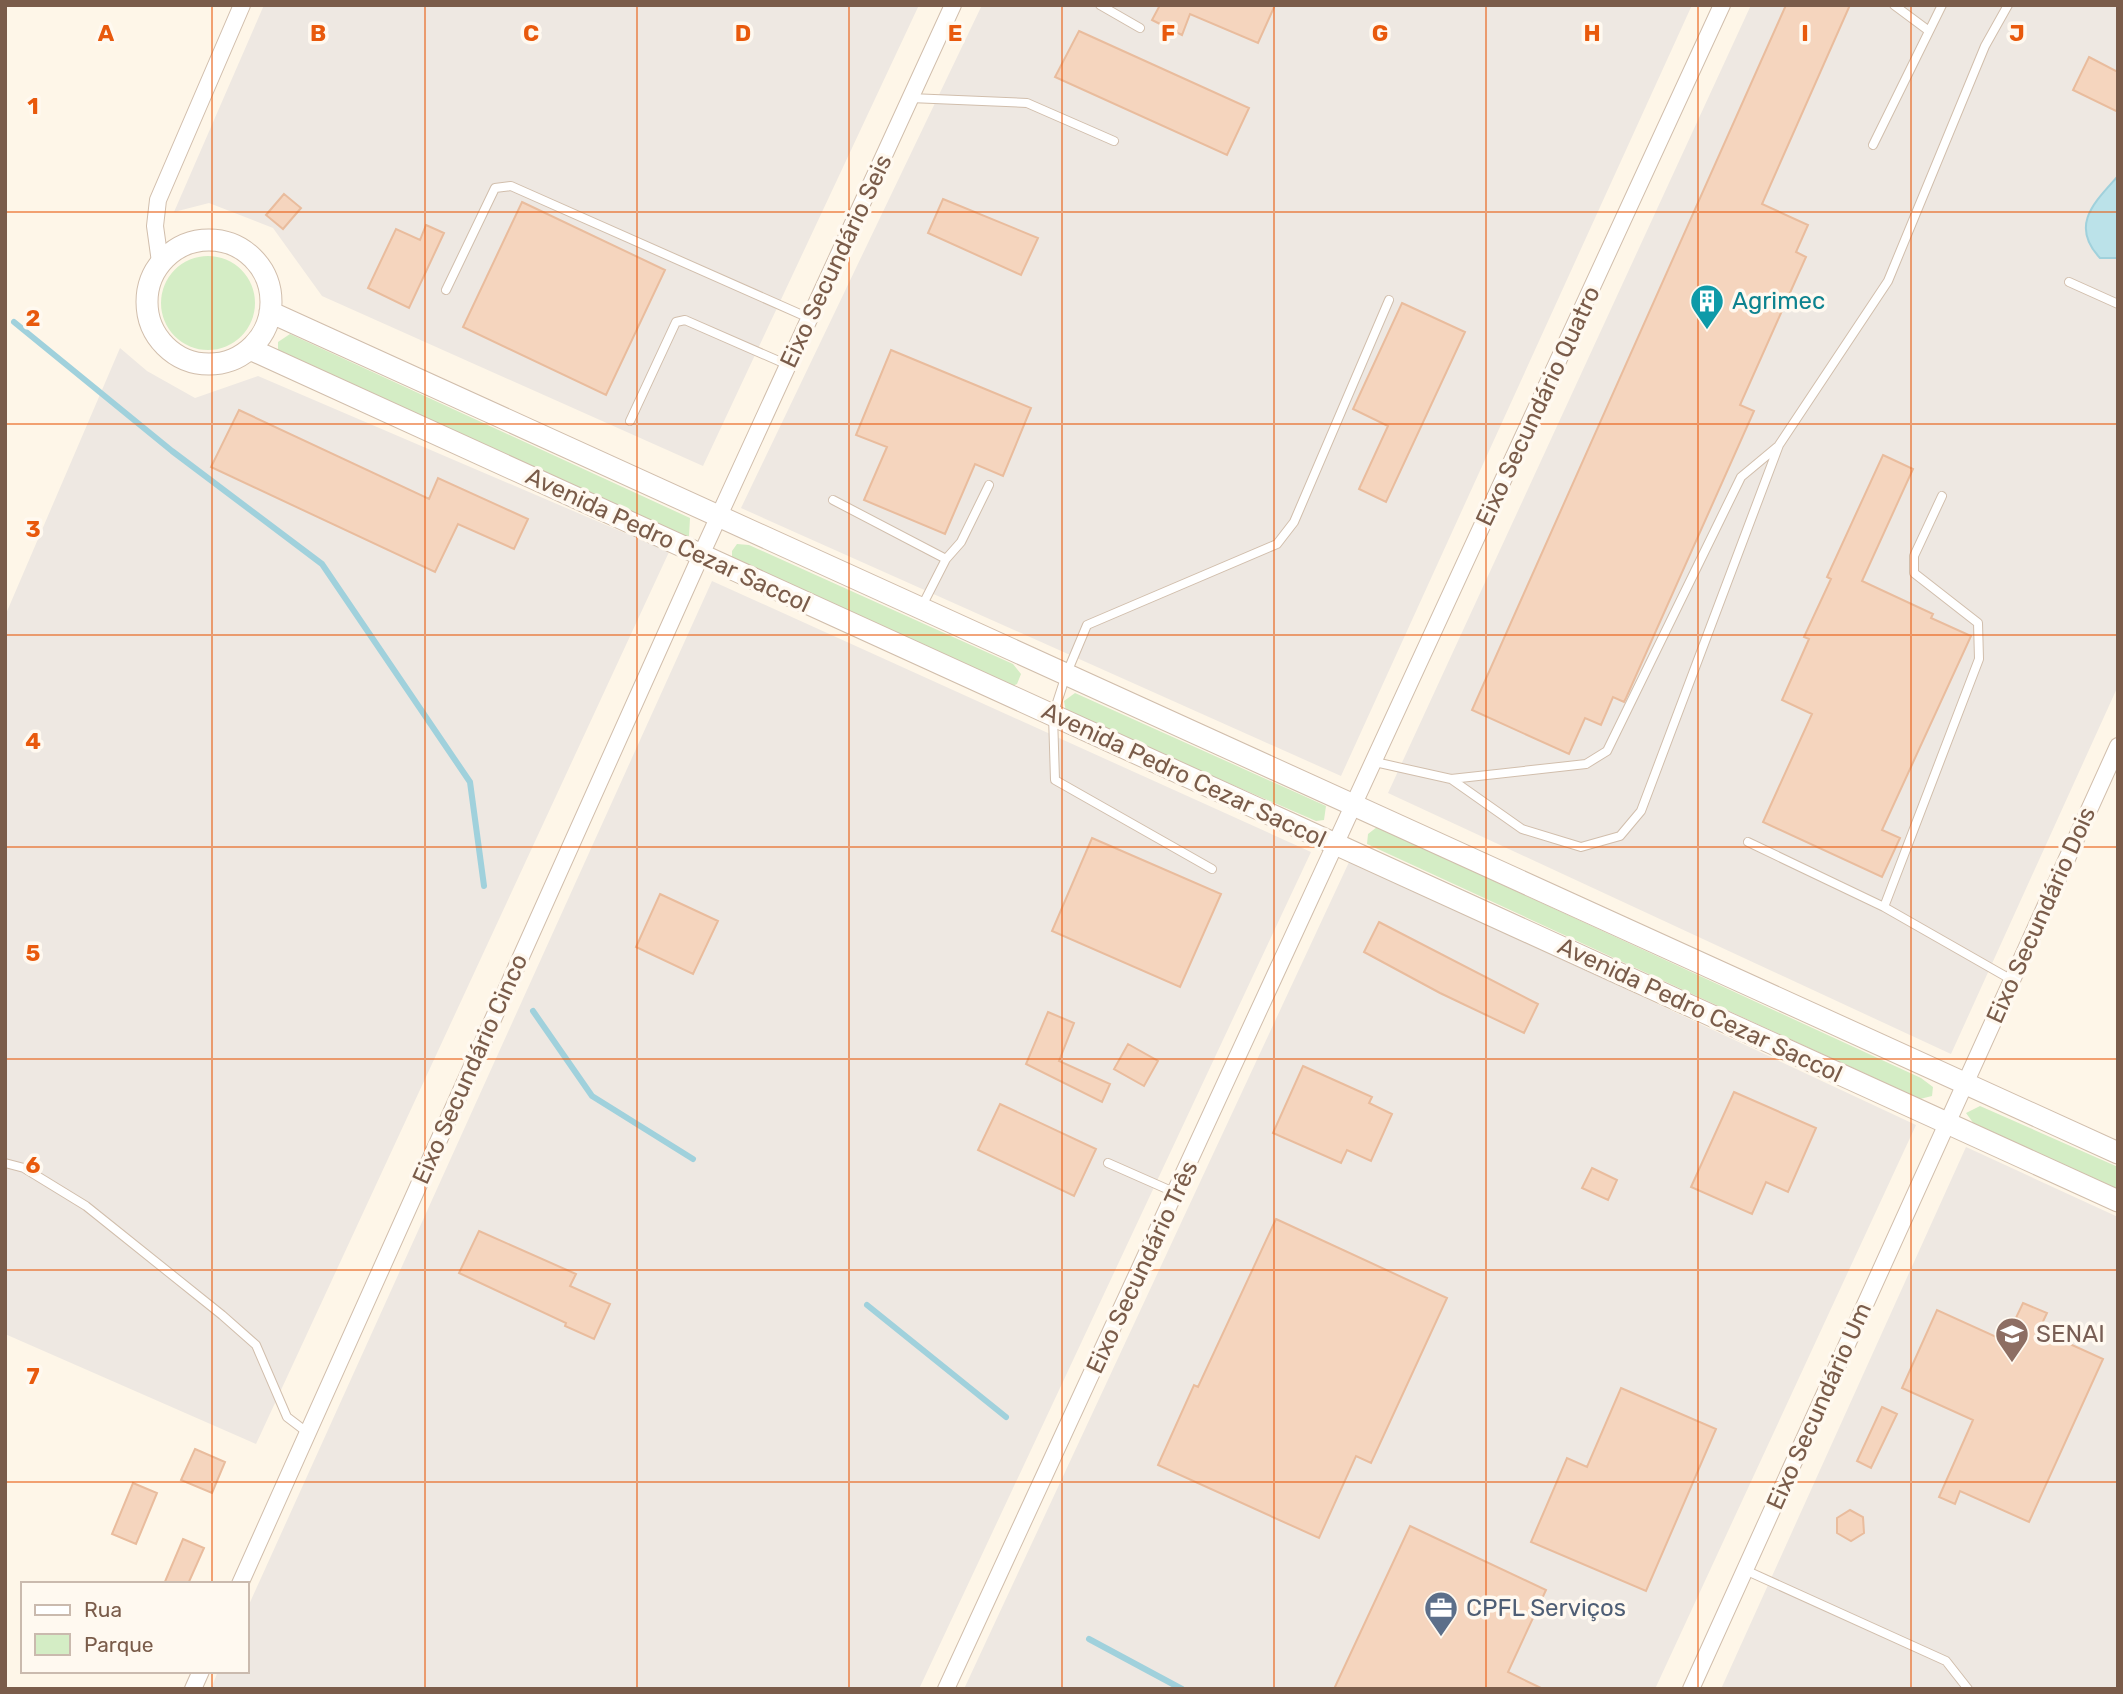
<svg xmlns="http://www.w3.org/2000/svg" width="2123" height="1694" font-family="Rubik,sans-serif">
<rect width="100%" height="100%" fill="#fef6e8"/>
<path fill="#eee8e2" d="M264,5H919L703,466L322,296L273,228L209,203L174,212Z
M982,5H1692L1341,776L741,508Z
M1751,5H2118V686L1951,1054L1388,793Z
M120,348L147,371L195,398L258,376L669,552L256,1444L5,1334V616Z
M712,581L1311,852L919,1689H211L218,1671H247V1609Z
M1350,860L1916,1125L1655,1689H964Z
M1966,1147L2118,1217V1689H1721Z"/>
<path fill="#d4edc5" d="M161 303a47 47 0 1 1 94 0a47 47 0 1 1-94 0Z
M290,334L690,518L689,536L679,537L278,352V342Z
M737,544L749,545L1013,664L1021,674L1017,684L1008,688L732,564V551Z
M1075,693L1326,806L1324,820L1316,821L1074,716L1066,712L1064,701Z
M1377,827L1921,1078L1933,1087L1932,1096L1920,1099L1367,844L1368,834Z
M1980,1106L2118,1167V1190L1974,1124L1966,1113Z"/>
<path fill="#bbe2e9" stroke="#a0d1dc" stroke-width="2" d="M2118,176V258H2100C2069,225 2095,202 2118,176Z"/>
<g fill="none" stroke-linecap="round" stroke-linejoin="round">
<path stroke="#a0d1dc" stroke-width="6" d="M14,322L172,451L322,564L470,782L484,886
M533,1011L592,1096L693,1159
M867,1305L1006,1417
M1089,1639L1182,1689"/>
</g>
<path fill="#f5d5be" stroke="#e9bc9d" stroke-width="2" d="M1160,5H1275L1258,43L1190,14L1182,35L1152,20Z
M1786,5H1850L1762,204L1808,225L1796,252L1806,257L1740,405L1754,411L1626,698L1624,702L1613,697L1601,725L1585,718L1569,754L1472,710Z
M1079,31L1249,108L1227,155L1055,77Z
M2089,57L2118,72V112L2073,90Z
M284,194L301,208L283,229L266,215Z
M943,199L1038,238L1021,275L928,233Z
M522,202L665,270L606,395L463,327Z
M426,225L444,233L409,308L368,288L396,229L420,240Z
M1402,303L1465,332L1386,502L1359,489L1388,426L1353,409Z
M891,350L1031,408L1003,476L975,464L945,534L864,500L887,447L856,435Z
M239,410L429,499L438,478L528,519L514,549L458,524L435,572L211,467Z
M1883,455L1913,469L1862,581L1933,614L1931,618L1971,636L1882,830L1900,838L1882,877L1763,822L1812,714L1782,700L1809,639L1804,637L1831,579L1827,577Z
M1092,838L1221,894L1180,987L1052,931Z
M660,894L718,921L693,974L636,947Z
M1379,922L1538,1004L1524,1033L1440,993L1364,952Z
M1048,1012L1074,1023L1059,1061L1110,1084L1102,1102L1026,1064Z
M1128,1044L1158,1061L1144,1086L1114,1069Z
M1303,1066L1372,1097L1369,1103L1392,1114L1371,1161L1347,1150L1341,1163L1273,1133Z
M1734,1092L1816,1128L1788,1192L1766,1182L1752,1214L1691,1187Z
M1000,1104L1096,1149L1074,1196L978,1150Z
M1592,1168L1617,1180L1608,1200L1582,1188Z
M1276,1219L1447,1298L1371,1463L1356,1456L1319,1538L1158,1465L1194,1385L1198,1387Z
M479,1231L576,1274L570,1286L610,1304L594,1339L565,1326L566,1323L459,1273Z
M2023,1303L2047,1313L2039,1330L2103,1359L2029,1522L1960,1491L1955,1504L1939,1497L1973,1420L1902,1388L1937,1310L2005,1341Z
M1621,1388L1716,1429L1646,1591L1531,1542L1567,1458L1587,1467Z
M1882,1407L1897,1414L1871,1468L1857,1461Z
M195,1449L225,1462L212,1493L181,1480Z
M133,1483L157,1493L136,1544L112,1534Z
M1850,1510L1863,1517L1864,1533L1851,1541L1837,1533V1518Z
M1410,1526L1546,1590L1508,1672L1543,1689H1334Z
M183,1539L204,1548L188,1584H164Z"/>
<g fill="none" stroke-linecap="round" stroke-linejoin="round">
<g stroke="#d1beac" stroke-width="10">
<path id="service" d="M1100,5L1140,28
M1894,5L1929,31
M910,98L1027,103L1114,141
M1873,145L1942,5
M2069,282L2118,304
M446,290L495,188L511,186L809,318
M630,421L676,322L685,320L788,365
M833,500L946,559L961,542L989,485
M922,606L946,559
M1375,762L1451,779L1522,829L1581,847L1620,836L1641,811L1779,445L1888,281L1985,46L2008,5
M1451,779L1586,764L1607,751L1741,477L1777,447
M1748,842L1884,907L2012,980
M1212,869L1055,780L1053,715L1066,675L1087,625L1277,544L1294,522L1389,300
M1884,907L1979,659L1978,623L1914,573V556L1942,496
M5,1163L24,1168L86,1206L222,1315L256,1345L287,1417L308,1433
M1108,1163L1176,1193
M1745,1570L1946,1661L1968,1689"/>
</g>
<g stroke="#d1beac" stroke-width="18">
<path id="minor" d="M160,262L155,226L158,200L242,5
M240,1584L701,555L953,5
M193,1689L201,1671
M946,1689L1722,5
M1691,1689L2118,746"/>
</g>
<g stroke="#d1beac" stroke-width="23">
<path id="tertiary" d="M147 302a62 62 0 1 1 124 0a62 62 0 1 1-124 0Z
M270,312L2118,1153
M250,349L2118,1201"/>
</g>
<use href="#service" stroke="#fff" stroke-width="8"/>
<use href="#minor" stroke="#fff" stroke-width="16"/>
<use href="#tertiary" stroke="#fff" stroke-width="21"/>
</g>
<path fill="none" stroke="#e8590c" stroke-width="2" stroke-opacity="0.55" d="M212,5V1584M425,5V1689M637,5V1689M849,5V1689M1062,5V1689M1274,5V1689M1486,5V1689M1698,5V1689M1911,5V1689M5,212H2118M5,424H2118M5,635H2118M5,847H2118M5,1059H2118M5,1270H2118M5,1482H2118M212,1671V1689"/>
<defs>
<g id="building-pin" transform="scale(1.75)"><path d="M0 17L-7.5 6A9.5 9.5 0 1 1 7.5 6Z" fill="#0f9aa8" stroke="#fff9f0"/><path d="M-4-6H4V6H1V3H-1V6H-4ZM-2.5-4.3h1.7v1.8h-1.7ZM.8-4.3h1.7v1.8H.8ZM-2.5-1h1.7V.8h-1.7ZM.8-1h1.7V.8H.8Z" fill="#fff"/></g>
<g id="university-pin" transform="scale(1.75)"><path d="M0 17L-7.5 6A9.5 9.5 0 1 1 7.5 6Z" fill="#8d6e63" stroke="#fff9f0"/><path d="M0-5L7-2L0 1L-7-2ZM-4 1L0 2.5L4 1V4Q0 6-4 4Z" fill="#fff"/></g>
<g id="office-pin" transform="scale(1.75)"><path d="M0 17L-7.5 6A9.5 9.5 0 1 1 7.5 6Z" fill="#5c6f8a" stroke="#fff9f0"/><path d="M-6-3h4V-5.5h4V-3h4V5H-6ZM-1-4.5V-3h2v-1.5ZM-6 0V1H6V0Z" fill="#fff"/></g>
</defs>
<g fill-rule="evenodd">
<use href="#building-pin" x="1707" y="301"/>
<use href="#university-pin" x="2012" y="1334"/>
<use href="#office-pin" x="1441" y="1608"/>
</g>
<g text-anchor="middle" dominant-baseline="central" stroke-width="7" stroke-linejoin="round" paint-order="stroke">
<g font-size="24" fill="#7a5c4a" stroke="#fff9f0">
<text transform="translate(836 261) rotate(-65)">Eixo Secundário Seis</text>
<text transform="translate(1538 406) rotate(-65)">Eixo Secundário Quatro</text>
<text transform="translate(668 540) rotate(25)">Avenida Pedro Cezar Saccol</text>
<text transform="translate(1184 775) rotate(25)">Avenida Pedro Cezar Saccol</text>
<text transform="translate(2041 915) rotate(-66)">Eixo Secundário Dois</text>
<text transform="translate(1700 1010) rotate(25)">Avenida Pedro Cezar Saccol</text>
<text transform="translate(470 1069) rotate(-66)">Eixo Secundário Cinco</text>
<text transform="translate(1142 1267) rotate(-65)">Eixo Secundário Três</text>
<text transform="translate(1819 1406) rotate(-66)">Eixo Secundário Um</text>
</g>
<g font-size="24" fill="#0d838f" stroke="#fff9f0" text-anchor="start">
<text x="1732" y="301">Agrimec</text>
</g>
<g font-size="24" fill="#785e54" stroke="#fff9f0" text-anchor="start">
<text x="2036" y="1334">SENAI</text>
</g>
<g font-size="24" fill="#4e5e75" stroke="#fff9f0" text-anchor="start">
<text x="1466" y="1608">CPFL Serviços</text>
</g>
</g>
<g font-size="23" text-anchor="middle" font-weight="bold" fill="#e8590c" stroke="#fff9f0" stroke-width="7" stroke-linejoin="round" paint-order="stroke">
<text x="106" y="41">A</text>
<text x="318" y="41">B</text>
<text x="531" y="41">C</text>
<text x="743" y="41">D</text>
<text x="955" y="41">E</text>
<text x="1168" y="41">F</text>
<text x="1380" y="41">G</text>
<text x="1592" y="41">H</text>
<text x="1805" y="41">I</text>
<text x="2017" y="41">J</text>
<text x="33" y="114">1</text>
<text x="33" y="326">2</text>
<text x="33" y="537">3</text>
<text x="33" y="749">4</text>
<text x="33" y="961">5</text>
<text x="33" y="1173">6</text>
<text x="33" y="1384">7</text>
</g>
<rect width="2123" height="1694" fill="none" stroke="#7a5c4a" stroke-width="14"/>
<rect x="21" y="1582" width="228" height="91" fill="#fff9f0" stroke="#cabaae" stroke-width="2"/>
<rect x="35" y="1605" width="35" height="10" fill="#ffffff" stroke="#cabaae" stroke-width="2"/>
<text x="84" y="1617" font-size="21" fill="#7a5c4a">Rua</text>
<rect x="35" y="1634" width="35" height="21" fill="#d4edc5" stroke="#cabaae" stroke-width="2"/>
<text x="84" y="1652" font-size="21" fill="#7a5c4a">Parque</text>
</svg>
